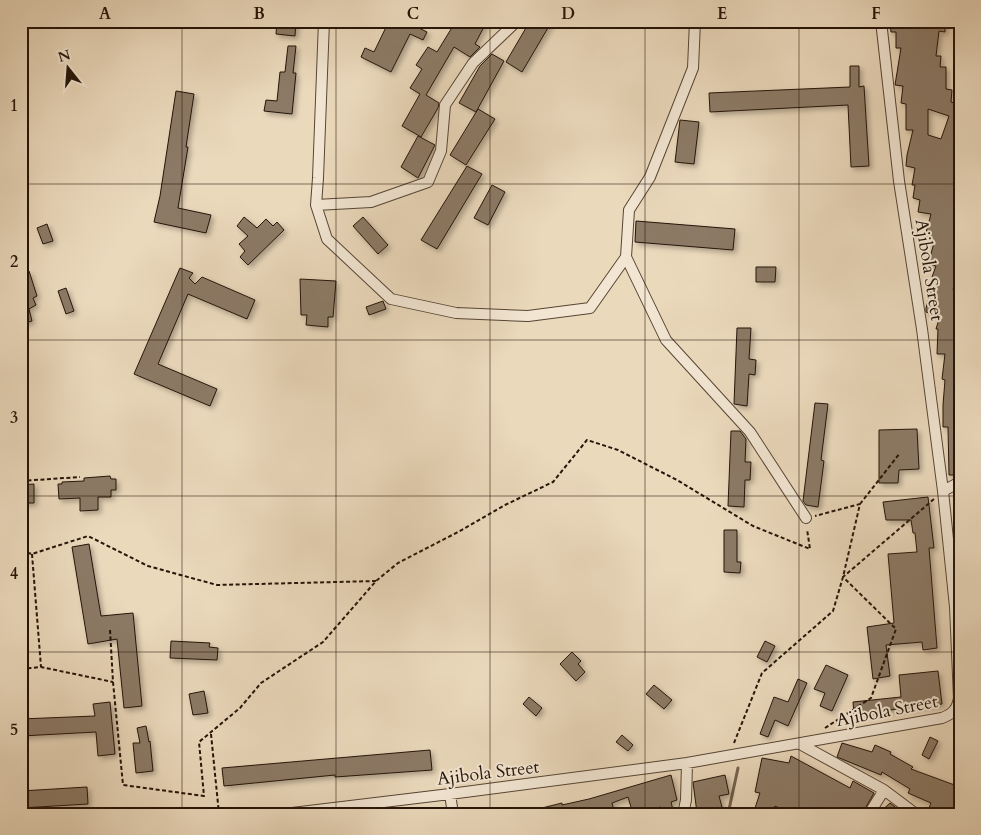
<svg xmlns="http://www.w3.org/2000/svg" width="981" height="835" font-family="Cardo,serif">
<defs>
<filter id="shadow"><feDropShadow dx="3" dy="3" stdDeviation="2.5" flood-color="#0004"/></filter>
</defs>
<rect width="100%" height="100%" fill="#ebd9bc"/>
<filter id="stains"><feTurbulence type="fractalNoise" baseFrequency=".004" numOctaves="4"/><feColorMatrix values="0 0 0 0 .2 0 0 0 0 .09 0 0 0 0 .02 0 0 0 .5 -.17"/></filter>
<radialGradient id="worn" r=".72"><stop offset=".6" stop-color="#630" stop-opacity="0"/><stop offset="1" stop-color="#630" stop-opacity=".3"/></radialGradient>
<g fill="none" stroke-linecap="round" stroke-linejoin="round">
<path stroke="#74624f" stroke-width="3" d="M728,814L738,768"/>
</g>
<path fill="#8c7a66" stroke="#251408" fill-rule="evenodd" filter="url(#shadow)" d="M277,21H296L295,36L276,34Z
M389,21H405L427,32L423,40L410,34L391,72L361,57L365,48L374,52Z
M456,21H487L475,44L480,47L470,57L454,47L426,95L439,103L438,108L421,137L402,126L420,94L410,88L422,69L416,65L428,47L437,52Z
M530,21H552L522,72L506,62Z
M895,21H945V32L939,31L936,56H941L940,67H946V89L952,90L951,102L960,105V272H958L953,290L960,292V475H949L948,427H943V405L945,380L942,379L945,354H937L938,329H936L940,316L926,312V308L934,278L932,277L936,266L928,264L934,243L924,240L931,214L918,212L920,200L913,198L915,185H912L915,168L906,166L907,155L913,130H906V104L901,103L903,86L895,85L901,48H896V32H891L890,23H895ZM928,109L949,116L941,139L928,135Z
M288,46H296L293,73H296L292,114L264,111L266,100L277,101L280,72H285Z
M492,54L504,61L476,112L459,103L480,66Z
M850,66H859V87L864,86L869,166L851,167L848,105L710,112L709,93L850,87Z
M176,91L194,94L186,147H188L178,208L211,215L206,233L154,222L160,196Z
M478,109L495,119L466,165L450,155Z
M680,120L699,122L694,164L675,162Z
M418,136L435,145L418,178L401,167Z
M467,166L482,174L437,249L421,240Z
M492,185L505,192L488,225L474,218Z
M244,217L257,228L266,219L273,226L277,222L284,230L248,265L240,257L245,251L239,244L248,236L237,226Z
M363,217L388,245L378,254L353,226Z
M636,221L735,229L733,250L635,242Z
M47,224L53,241L43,244L37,228Z
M756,267H776L775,282H756Z
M180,268L193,273L189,278L195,284L202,277L255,300L247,319L188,294L158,364L217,389L210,406L134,374Z
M29,271L37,296L33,298L36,305L29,309L32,321L21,324V274Z
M300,279L336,281L333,317H328V327L306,325L307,315H301Z
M66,288L74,311L66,314L58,291Z
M383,301L386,309L369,315L366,307Z
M737,328H751L749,359L756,360L755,375L749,374L747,406L734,404Z
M815,403L828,404L821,460L824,461L818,507L806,505L803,501Z
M917,429L919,469L899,470L898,483H879V430Z
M731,431H740L746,439L745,462H751L750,480H745L744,507L728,506Z
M110,476L111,479H116V490H111V497H98V510L80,511V498L59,499L58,484H62V482L84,481V478Z
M34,484V503H21V485Z
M928,497L934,548H929L937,648L923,650L922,642L886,645L890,676L873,679L867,627L894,623L888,554L917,552L915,533H913L911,520H886L883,502Z
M724,530H737V562H741L740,573L724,572Z
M89,544L101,616L133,613L142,706L124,708L117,639L88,644L72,547Z
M171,641L210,643L209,647L218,648L217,660L170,658Z
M765,641L775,646L767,662L757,657Z
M572,652L581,661L578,664L585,672L576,681L560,664Z
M826,665L848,675L832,711L820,706L825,693L814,689Z
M938,671L942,704L854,714L853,702L901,697L899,675Z
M798,679L807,683L788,726L775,720L768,737L760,734L774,697L788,702Z
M654,685L672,700L664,709L646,694Z
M204,691L208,713L193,715L189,694Z
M529,697L542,708L536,716L523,704Z
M110,702L115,754L98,756L96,732L21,736V719L95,716L93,704Z
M146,726L149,742L150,741L153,771L136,773L133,743H140L137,728Z
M622,735L633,745L628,751L616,742Z
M930,737L938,741L929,759L922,755Z
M842,743L872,752L875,745L891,752L890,754L913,767L911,769L960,787V814H948L929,808L931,803L908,793L910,789L882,772L881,775L837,757Z
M430,750L432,770L335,777V775L224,786L222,768Z
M791,756L850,788L853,781L874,793L862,814H792L775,806L773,814H753L760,793L755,792L762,758L789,763Z
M671,775L677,800L671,802L674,814H663L661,807L633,814L628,797L612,803L615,814H530V811L562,803V805L589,799Z
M725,775L729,794L719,796L722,807L697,813L693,782Z
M87,787L88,804L21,808V791Z
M890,803L904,814H878Z"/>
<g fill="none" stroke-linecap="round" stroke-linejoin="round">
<g stroke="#564535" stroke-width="7">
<path id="lane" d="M960,31V42"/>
</g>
<g stroke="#564535" stroke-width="12">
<path id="street" d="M324,21L318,178L316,205L371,202L428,182L441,151L445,105L473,63L517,21
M695,21L693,68L650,177L629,210L626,257L666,340L750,432L806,518
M316,205L327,239L391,299L456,313L528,316L590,308L626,257
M943,491L960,482
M800,744L884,790L916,814
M450,794L453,814
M284,814L450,794L687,763L942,718C952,714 957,710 959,698L955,607L943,491L922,329L899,181L881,21
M683,814L686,800L687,763
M869,814L884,790"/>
</g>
<path stroke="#251408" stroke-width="2" stroke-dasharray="4 2.5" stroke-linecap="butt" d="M21,481L80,477
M860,504L900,453
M21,551L32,554L88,536L148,566L217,585L376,581
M32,554L41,667
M110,630L113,682L123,785L204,796L199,742L240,708L261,683L323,642L376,581L398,563L458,532L505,505L553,482L587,440L618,450L677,480L753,526L810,549L807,529
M21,669L41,667L113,682
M825,728L871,698L896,629L843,577L934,499
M211,734L219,814
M734,743L762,673L833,611L843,577L860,504L815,516"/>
<use href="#lane" stroke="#f2e6d3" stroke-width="5"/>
<use href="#street" stroke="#f2e6d3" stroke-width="10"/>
</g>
<path fill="none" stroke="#251408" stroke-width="1" stroke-opacity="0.55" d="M182,21V814M336,21V814M490,21V814M645,21V814M799,21V814M21,184H960M21,340H960M21,496H960M21,652H960"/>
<g text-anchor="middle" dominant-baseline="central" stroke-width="4" stroke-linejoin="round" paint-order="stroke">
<g font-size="18" fill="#251408" stroke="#f2e6d3">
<text transform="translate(929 270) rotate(81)">Ajibola Street</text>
<text transform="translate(887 711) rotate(-11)">Ajibola Street</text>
<text transform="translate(488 773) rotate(-7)">Ajibola Street</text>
</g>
</g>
<rect width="981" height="835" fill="none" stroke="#ebd9bc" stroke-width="55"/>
<g transform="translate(68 68) rotate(343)" stroke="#f2e6d3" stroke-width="4" paint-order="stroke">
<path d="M0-4L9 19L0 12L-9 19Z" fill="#251408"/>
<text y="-8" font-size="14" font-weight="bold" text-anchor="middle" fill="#251408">N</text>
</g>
<rect x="28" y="28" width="926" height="780" fill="none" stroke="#251408" stroke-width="2"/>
<g font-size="16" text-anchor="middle" font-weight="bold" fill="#251408">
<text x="105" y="19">A</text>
<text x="259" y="19">B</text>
<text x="413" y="19">C</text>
<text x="568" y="19">D</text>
<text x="722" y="19">E</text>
<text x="876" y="19">F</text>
<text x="14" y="111">1</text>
<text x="14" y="267">2</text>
<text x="14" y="423">3</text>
<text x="14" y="579">4</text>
<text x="14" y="735">5</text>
</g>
<rect width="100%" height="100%" filter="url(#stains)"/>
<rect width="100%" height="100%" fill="url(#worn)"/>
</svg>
